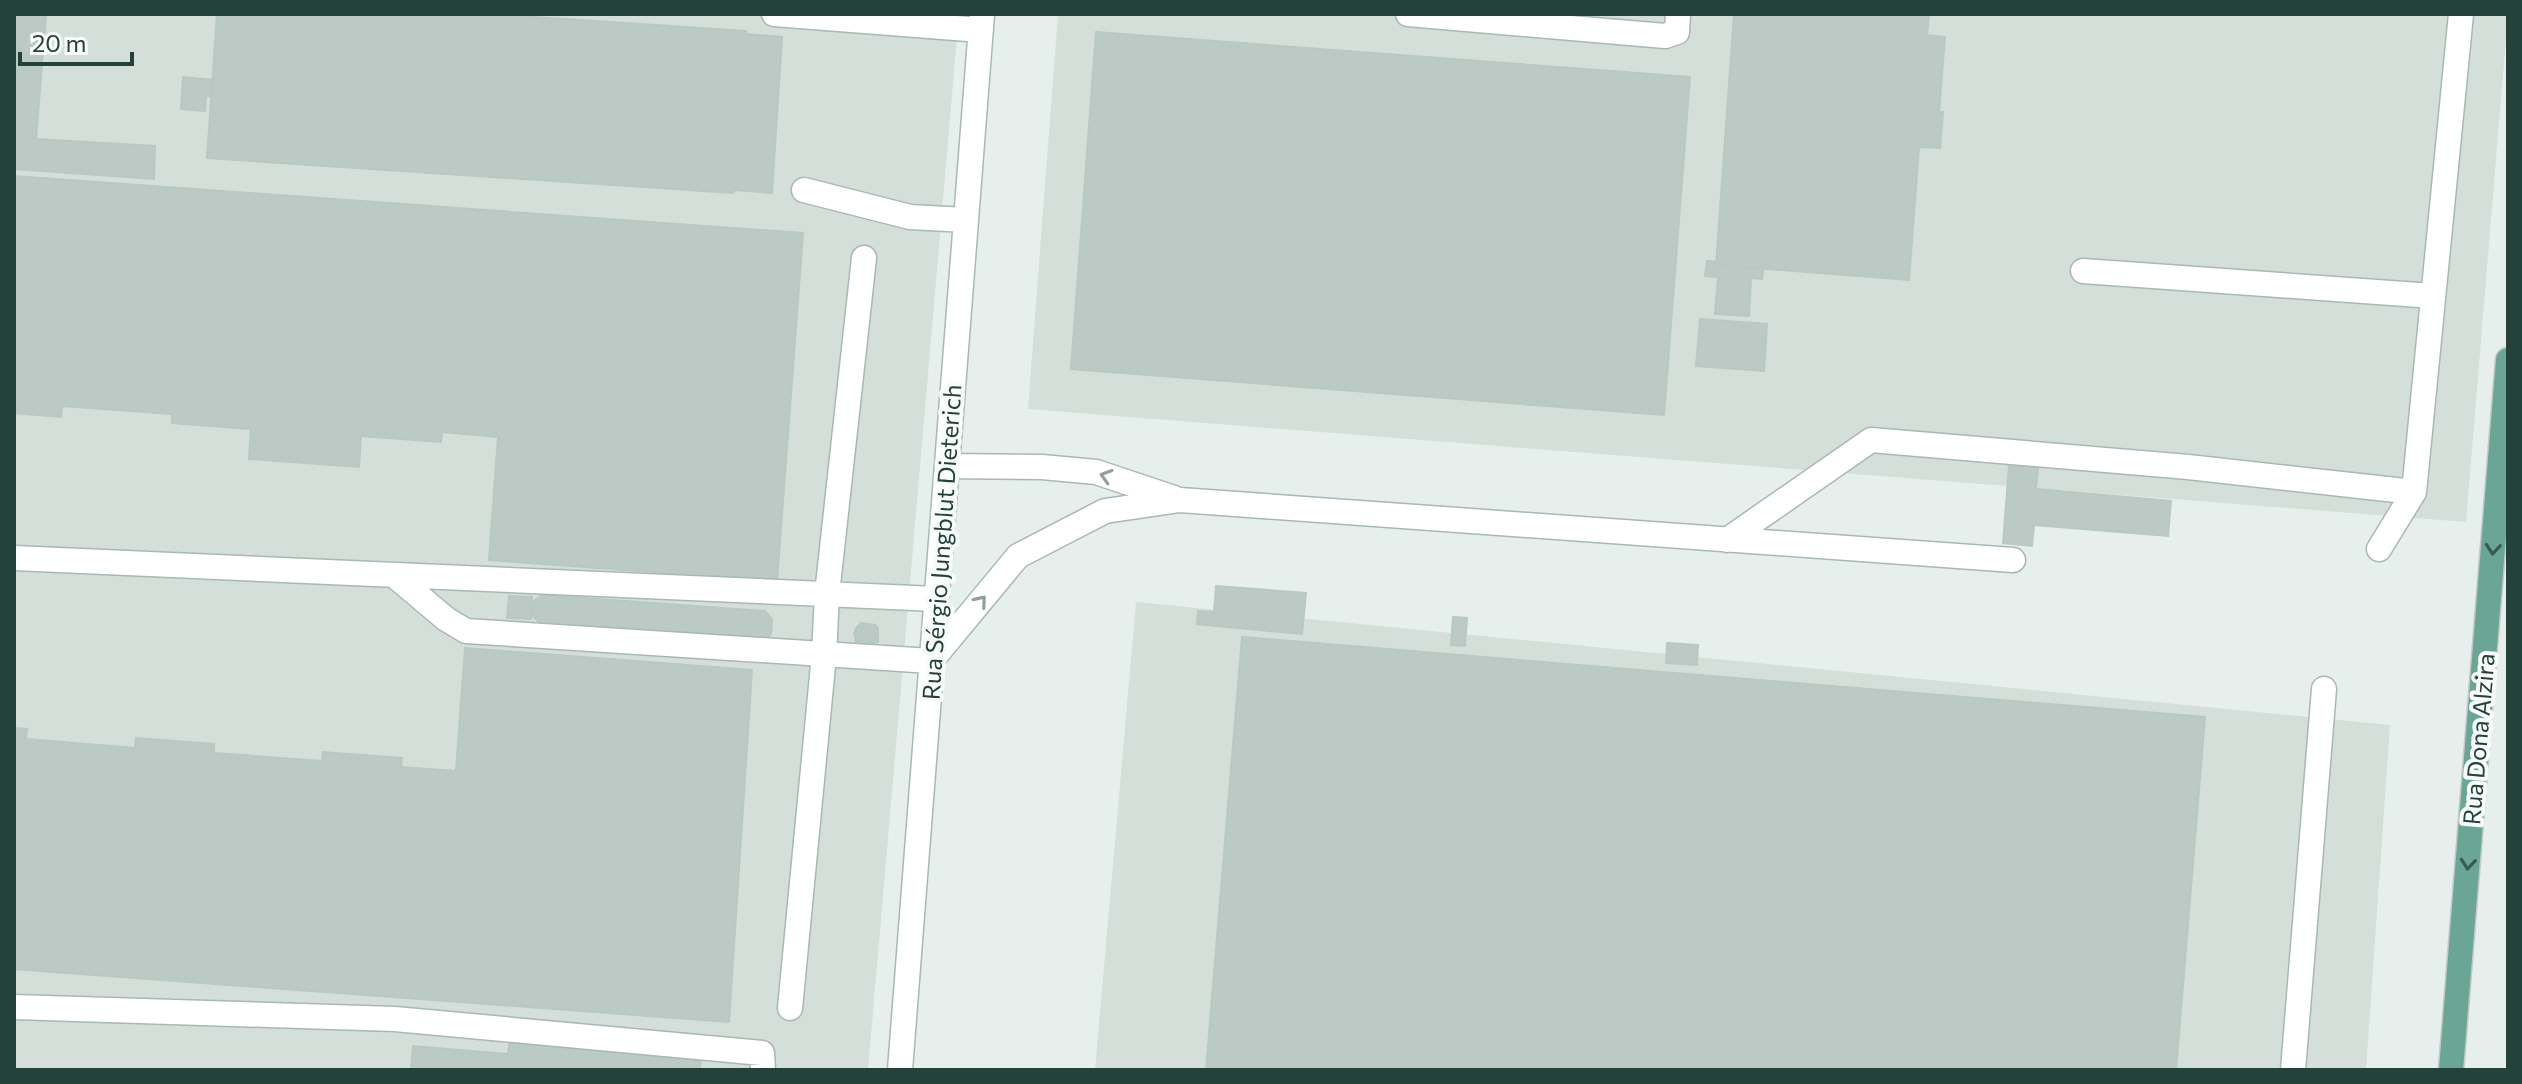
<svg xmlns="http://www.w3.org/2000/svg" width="2522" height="1084" font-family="Commissioner,sans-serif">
<rect width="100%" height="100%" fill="#e6efeb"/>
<path fill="#d4dfda" d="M14,14H959L868,1070H14Z
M1058,14H2508L2466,522L1028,409Z
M1136,602L2390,725L2366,1070H1095Z"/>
<path fill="#bbcac4" stroke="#b8c9c2" stroke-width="2" d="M14,14H46L36,139L155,146L154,179L14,169Z
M217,14H490L746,31V34L782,37L772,193L734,190L733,193L207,158Z
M1734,14H1929L1927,35L1945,37L1939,112H1943L1940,148L1919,147L1909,280L1716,265Z
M1096,32L1690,77L1664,415L1071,369Z
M183,77L213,80L212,96H206L205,111L181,109Z
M14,176L803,233L777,581L489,560L498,437L442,432L441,442L361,436L359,467L249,459L251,429L172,423V414L62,406L61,417L14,413Z
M1707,261L1716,262V265L1763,269L1762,279L1751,278L1749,316L1715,314L1718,277L1705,276Z
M1700,319L1767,324L1764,371L1696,366Z
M2009,466L2038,468L2036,489L2171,501L2168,536L2034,525L2032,546L2003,543Z
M1216,586L1306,593L1302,634L1197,624L1198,611L1214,612Z
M542,595L765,611L772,619L771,634L764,640L541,624L533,616L534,601Z
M509,596L532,597L531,619L507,618Z
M1453,617L1467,618L1465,646L1451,645Z
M861,623L875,625L878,628V642L864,645L856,641L854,634L856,628Z
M1242,637L2205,717L2176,1070H1206Z
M1667,643L1698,645L1697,665L1666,663Z
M465,648L752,670L729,1022L14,969V728L27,729L26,739L135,748L136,738L214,744V753L322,761L323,752L402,758L401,767L456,771Z
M510,1039L701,1059L700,1067L693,1070H411L413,1046L508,1054Z"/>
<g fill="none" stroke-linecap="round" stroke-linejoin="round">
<g stroke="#a8b8b2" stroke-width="27">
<path id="minor" d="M774,14L981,30
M1408,14L1665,36L1677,32L1678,14
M804,190L910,217L966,220
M2083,271L2433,296
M947,466L1042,467L1096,472L1174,498
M1727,540L1871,440L2188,467L2414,492L2461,14
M2379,549L2414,492
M14,558L936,599
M395,576L446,619L466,631L931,661L1018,556L1105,511L1180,500L2013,560
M14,1007L395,1019L762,1053L763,1070
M790,1008L824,655L827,594L864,258
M900,1070L982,14
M2293,1070L2324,689"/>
</g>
<g stroke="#c2cac8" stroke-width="27">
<path id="major" d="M2451,1070L2508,360"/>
</g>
<use href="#minor" stroke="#fff" stroke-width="24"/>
<use href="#major" stroke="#6aa596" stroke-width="24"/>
</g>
<defs><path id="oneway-chevron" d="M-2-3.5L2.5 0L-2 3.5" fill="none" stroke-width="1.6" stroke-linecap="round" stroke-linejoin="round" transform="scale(2)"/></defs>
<g stroke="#92a09c">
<use href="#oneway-chevron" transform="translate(1106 476) rotate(-163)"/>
<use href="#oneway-chevron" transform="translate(981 601) rotate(-50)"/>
</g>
<g stroke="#365b51">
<use href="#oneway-chevron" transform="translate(2493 549) rotate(95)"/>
<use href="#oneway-chevron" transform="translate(2468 864) rotate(95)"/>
</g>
<g text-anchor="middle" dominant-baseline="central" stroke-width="8" stroke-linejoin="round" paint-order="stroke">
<g font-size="24" fill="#24423a" stroke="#f7fbf9">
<text transform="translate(941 542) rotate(-86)">Rua Sérgio Jungblut Dieterich</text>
<text transform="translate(2478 739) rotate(-85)">Rua Dona Alzira</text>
</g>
</g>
<rect width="2522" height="1084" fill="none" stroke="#24423a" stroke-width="32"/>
<path d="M20 52v12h112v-12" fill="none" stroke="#24423a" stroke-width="4"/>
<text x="32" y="52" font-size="24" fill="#24423a" stroke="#f7fbf9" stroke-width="6" paint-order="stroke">20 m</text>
</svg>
